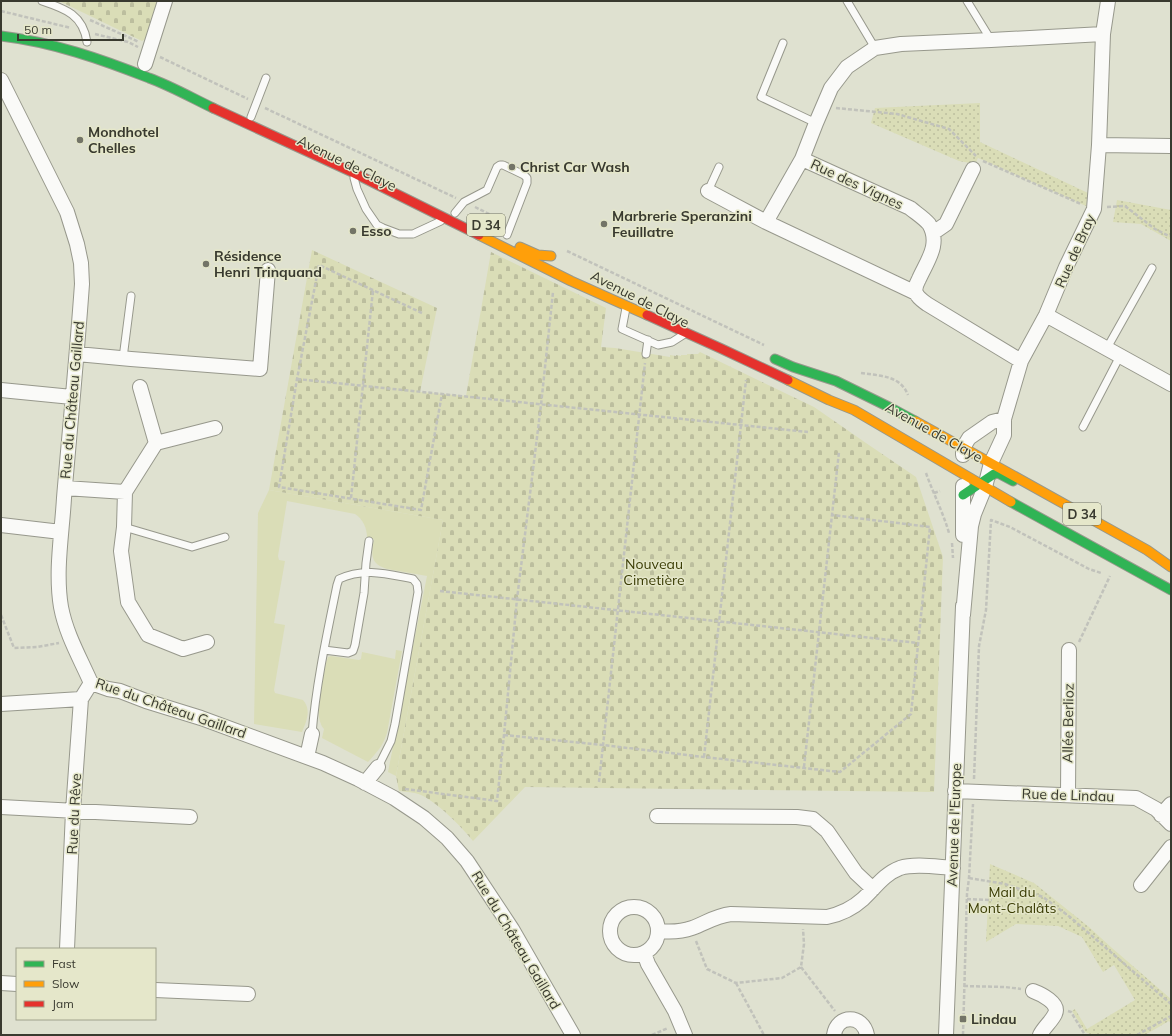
<svg xmlns="http://www.w3.org/2000/svg" width="1172" height="1036" font-family="Mulish,sans-serif">
<defs>
<pattern id="cemetery-stones" width="16" height="16" patternUnits="userSpaceOnUse"><rect width="16" height="16" fill="#daddb7"/><path d="M2 7V4a2 2 0 0 1 4 0v3zM10 15v-3a2 2 0 0 1 4 0v3z" fill="#bcbe9e"/></pattern>
<pattern id="park-dots" width="8" height="8" patternUnits="userSpaceOnUse"><rect width="8" height="8" fill="#daddb7"/><path d="M2 2h.1M6 6h.1" fill="none" stroke="#bcbe9e" stroke-width="1.8" stroke-linecap="round"/></pattern>
</defs>
<rect width="100%" height="100%" fill="#dfe1d0"/>
<path fill="#daddb7" d="M269,490L443,520L396,776L388,772L427,576L387,569C370,564 371,554 374,539L367,538C367,528 363,519 355,514L287,501L278,556L279,560L285,561L274,623L285,625L274,690L275,693L303,700C312,710 306,722 302,732L254,724L258,513Z
M396,650L402,651L387,733C383,746 377,752 368,762L322,738L324,729C312,715 323,680 326,663L328,657L331,656L359,660L361,659L362,652L395,659Z"/>
<path fill="url(#cemetery-stones)" d="M59,1H157L146,39L142,41Z
M312,250L437,308L420,392L466,396L491,252L606,308L601,347L615,348L670,357V355L676,356V355L681,356V355H687V354H698L700,352L814,407L866,443L916,477L943,557L934,792L525,787L473,841C462,827 437,802 421,795C414,792 406,792 399,791L396,776L443,520L269,490Z"/>
<path fill="url(#park-dots)" d="M980,103V142L1088,193L1086,206L978,158L975,164L959,161L871,123L875,108Z
M1117,200L1171,210V241L1141,224L1113,222Z
M990,864L1034,883L1089,927L1112,948L1171,999V1024L1169,1021L1145,1035H1092L1085,1032L1072,1011L1075,1009L1087,1029L1135,1000L1114,965L1103,972L1082,937L1058,926L1016,924L986,942Z"/>
<g fill="none" stroke-linecap="round" stroke-linejoin="round">
<g stroke="#97988c" stroke-width="9">
<path id="lane" d="M42,1C66,9 83,15 87,42
M847,1L875,48
M967,1L991,40
M783,43L761,97L816,123
M251,117L266,78
M354,178L357,189L366,209L377,225L383,228L399,234H413L441,221
M708,191L719,167
M455,213L464,202L487,190L497,167L500,165H503L524,175L527,178V183L507,235
M626,308L622,329L658,345L672,342L683,335
M1107,348L1152,268
M646,354L648,340
M123,358L131,296
M1083,427L1120,356
M124,527L192,547L225,537
M324,650L348,653L353,651L355,645L364,593L366,563L369,541
M312,734C316,684 327,634 337,585L339,579C364,567 387,574 413,579L417,584L418,592L395,724L391,741L378,767"/>
</g>
<g stroke="#97988c" stroke-width="16">
<path id="street" d="M145,64L165,1
M1,80L67,212L77,244L81,263L82,284C77,355 70,427 64,498C62,534 55,571 61,607C66,634 80,658 91,683L108,689L120,691L146,701L201,718L323,763L358,779L394,798L424,818L447,838L467,861L512,929L573,1035
M1099,145L1171,146
M708,191L766,222L916,293
M766,222L802,159
M933,233L946,224L973,169
M1046,315L1171,384
M77,354L131,359L260,369L268,270
M1021,361L927,304C923,301 918,298 916,293C914,288 917,283 919,279C927,261 941,244 929,224C924,218 916,213 910,208L802,159L816,123L831,88L847,67L875,48L901,44L991,40L1103,34
M140,387L156,443
M1,390L72,397
M963,455V448L969,438L992,422L1004,419
M963,486V535
M65,488L125,492
M1,525L61,532
M963,615L971,526L974,514L985,487L991,463L1004,435V419L1021,361L1046,315L1066,267L1094,209L1099,145L1103,34L1108,1
M207,642L183,649L148,635L128,602L121,551L124,527L125,492L156,443L215,428
M1,704L81,699
M307,757L312,734
M365,783L378,767
M955,791L1136,798L1156,809L1171,824
M1068,795L1069,650
M1,807L190,817
M1161,815L1171,804
M657,816L797,817L813,819L827,831L856,873L873,889
M1141,885L1171,847
M610 931a24 24 0 1 1 48 0a24 24 0 1 1-48 0Z
M658,931C669,932 681,932 692,928C706,923 715,916 731,914L827,917C841,914 852,909 863,899C875,888 884,874 900,868C915,863 937,867 953,868
M67,949L73,811L81,699L91,683
M644,953L648,964L675,1011L685,1035
M1,983L17,984
M155,990L248,994
M1033,991C1041,994 1060,1003 1055,1014C1051,1022 1044,1027 1040,1035
M834,1035C837,1014 863,1014 867,1035
M946,1035L963,606"/>
</g>
<g stroke="#97988c" stroke-width="11">
<path id="fast" d="M1,36C52,42 101,59 149,78C171,86 192,98 213,108
M775,359L793,367L836,381L891,408L915,421
M963,495L994,474L998,473L1013,481
M1011,502L1171,590"/>
</g>
<g stroke="#97988c" stroke-width="11">
<path id="slow" d="M479,235L571,281L647,315
M520,247L538,255L551,256
M788,380L829,400L854,410L1011,502
M915,421L1147,550L1171,567"/>
</g>
<g stroke="#97988c" stroke-width="11">
<path id="jam" d="M213,108L352,172L479,235
M647,315L722,349L788,380"/>
</g>
<path stroke="#c1c2bb" stroke-width="2.5" stroke-dasharray="4 2" stroke-linecap="butt" d="M1,11L71,28
M90,20L139,42
M95,34L128,42L138,47
M160,57L248,99
M265,108L456,198
M836,108L897,114L949,129L976,156
M983,161L1081,204
M475,207L503,221
M1107,207L1125,206L1155,229L1169,236H1171
M567,251L764,345
M422,313L319,265L297,379L279,487L421,510L442,394
M861,373C880,376 900,375 908,395
M297,379L808,432
M926,473C933,493 943,512 949,533
M934,493L940,491
M351,498L373,290
M952,543L953,558
M440,591L918,643
M1,615L14,648L37,647L59,643
M1079,642L1110,576
M504,735L603,745L704,757L840,772L911,714L930,527L832,515
M704,757L746,380
M804,767L839,452
M974,779L979,646L986,610L991,520L1010,527L1089,569L1101,573
M599,782L645,363
M405,789L497,801L504,735L517,599L541,405L553,292
M969,878L1005,884L1043,897L1070,917L1171,1004
M967,899L992,900
M696,941L707,969L736,983L782,978L801,967L804,944L803,929
M801,967L835,1011
M736,983L764,1035
M964,986L1005,987L1021,989
M1068,1011L1071,1012L1085,1035
M652,1035L668,1028
M963,1035L967,894L969,878L973,804
M1137,1035L1171,1016"/>
<use href="#lane" stroke="#fafaf8" stroke-width="7"/>
<use href="#street" stroke="#fafaf8" stroke-width="14"/>
<use href="#fast" stroke="#30b455" stroke-width="9"/>
<use href="#slow" stroke="#ff9f0a" stroke-width="9"/>
<use href="#jam" stroke="#e5322d" stroke-width="9"/>
</g>
<g fill="#737467" stroke="#e5e7ca" stroke-width="1.5">
<circle cx="80" cy="140" r="4"/>
<circle cx="512" cy="167" r="4"/>
<circle cx="604" cy="224" r="4"/>
<circle cx="353" cy="231" r="4"/>
<circle cx="206" cy="264" r="4"/>
<rect x="959" y="1015" width="8" height="8" rx="2"/>
</g>
<g text-anchor="middle" dominant-baseline="central" stroke-width="3" stroke-linejoin="round" paint-order="stroke">
<g fill="#e5e7ca" stroke="#6d6e5e" stroke-width="1">
<rect x="467" y="214" width="38" height="22" rx="3"/>
<rect x="1063" y="503" width="38" height="22" rx="3"/>
</g>
<g font-size="13" font-weight="bold" fill="#393a2f">
<text x="486" y="225">D 34</text>
<text x="1082" y="514">D 34</text>
</g>
<g font-size="14" font-weight="bold" fill="#393a2f" stroke="#e5e7ca" text-anchor="start">
<text x="88" y="132">Mondhotel<tspan x="88" dy="16">Chelles</tspan></text>
<text x="520" y="167">Christ Car Wash</text>
<text x="612" y="216">Marbrerie Speranzini<tspan x="612" dy="16">Feuillatre</tspan></text>
<text x="361" y="231">Esso</text>
<text x="214" y="256">Résidence<tspan x="214" dy="16">Henri Trinquand</tspan></text>
<text x="971" y="1019">Lindau</text>
</g>
<g font-size="14" fill="#393a2f" stroke="#e5e7ca">
<text transform="translate(347 163) rotate(26)">Avenue de Claye</text>
<text transform="translate(857 184) rotate(25)">Rue des Vignes</text>
<text transform="translate(1075 251) rotate(-66)">Rue de Bray</text>
<text transform="translate(640 299) rotate(27)">Avenue de Claye</text>
<text transform="translate(72 400) rotate(-85)">Rue du Château Gaillard</text>
<text transform="translate(934 432) rotate(29)">Avenue de Claye</text>
<text transform="translate(171 708) rotate(19)">Rue du Château Gaillard</text>
<text transform="translate(1068 723) rotate(-89)">Allée Berlioz</text>
<text transform="translate(1068 795) rotate(2)">Rue de Lindau</text>
<text transform="translate(74 814) rotate(-87)">Rue du Rêve</text>
<text transform="translate(954 825) rotate(-88)">Avenue de l'Europe</text>
<text transform="translate(516 940) rotate(59)">Rue du Château Gaillard</text>
</g>
<g font-size="14" fill="#3a3c04" stroke="#e5e7ca">
<text x="654" y="564">Nouveau<tspan x="654" dy="16">Cimetière</tspan></text>
<text x="1012" y="892">Mail du<tspan x="1012" dy="16">Mont-Chalâts</tspan></text>
</g>
</g>
<rect width="1172" height="1036" fill="none" stroke="#393a2f" stroke-width="4"/>
<rect x="16" y="948" width="140" height="72" fill="#e5e7ca" stroke="#a0a28c"/>
<rect x="24" y="961" width="20" height="6" fill="#30b455" stroke="#a0a28c"/>
<text x="52" y="968" font-size="12" fill="#393a2f">Fast</text>
<rect x="24" y="981" width="20" height="6" fill="#ff9f0a" stroke="#a0a28c"/>
<text x="52" y="988" font-size="12" fill="#393a2f">Slow</text>
<rect x="24" y="1001" width="20" height="6" fill="#e5322d" stroke="#a0a28c"/>
<text x="52" y="1008" font-size="12" fill="#393a2f">Jam</text>
<path d="M18 34v6h105v-6" fill="none" stroke="#393a2f" stroke-width="2"/>
<text x="24" y="34" font-size="12" fill="#393a2f" stroke="#e5e7ca" stroke-width="3" paint-order="stroke">50 m</text>
</svg>
